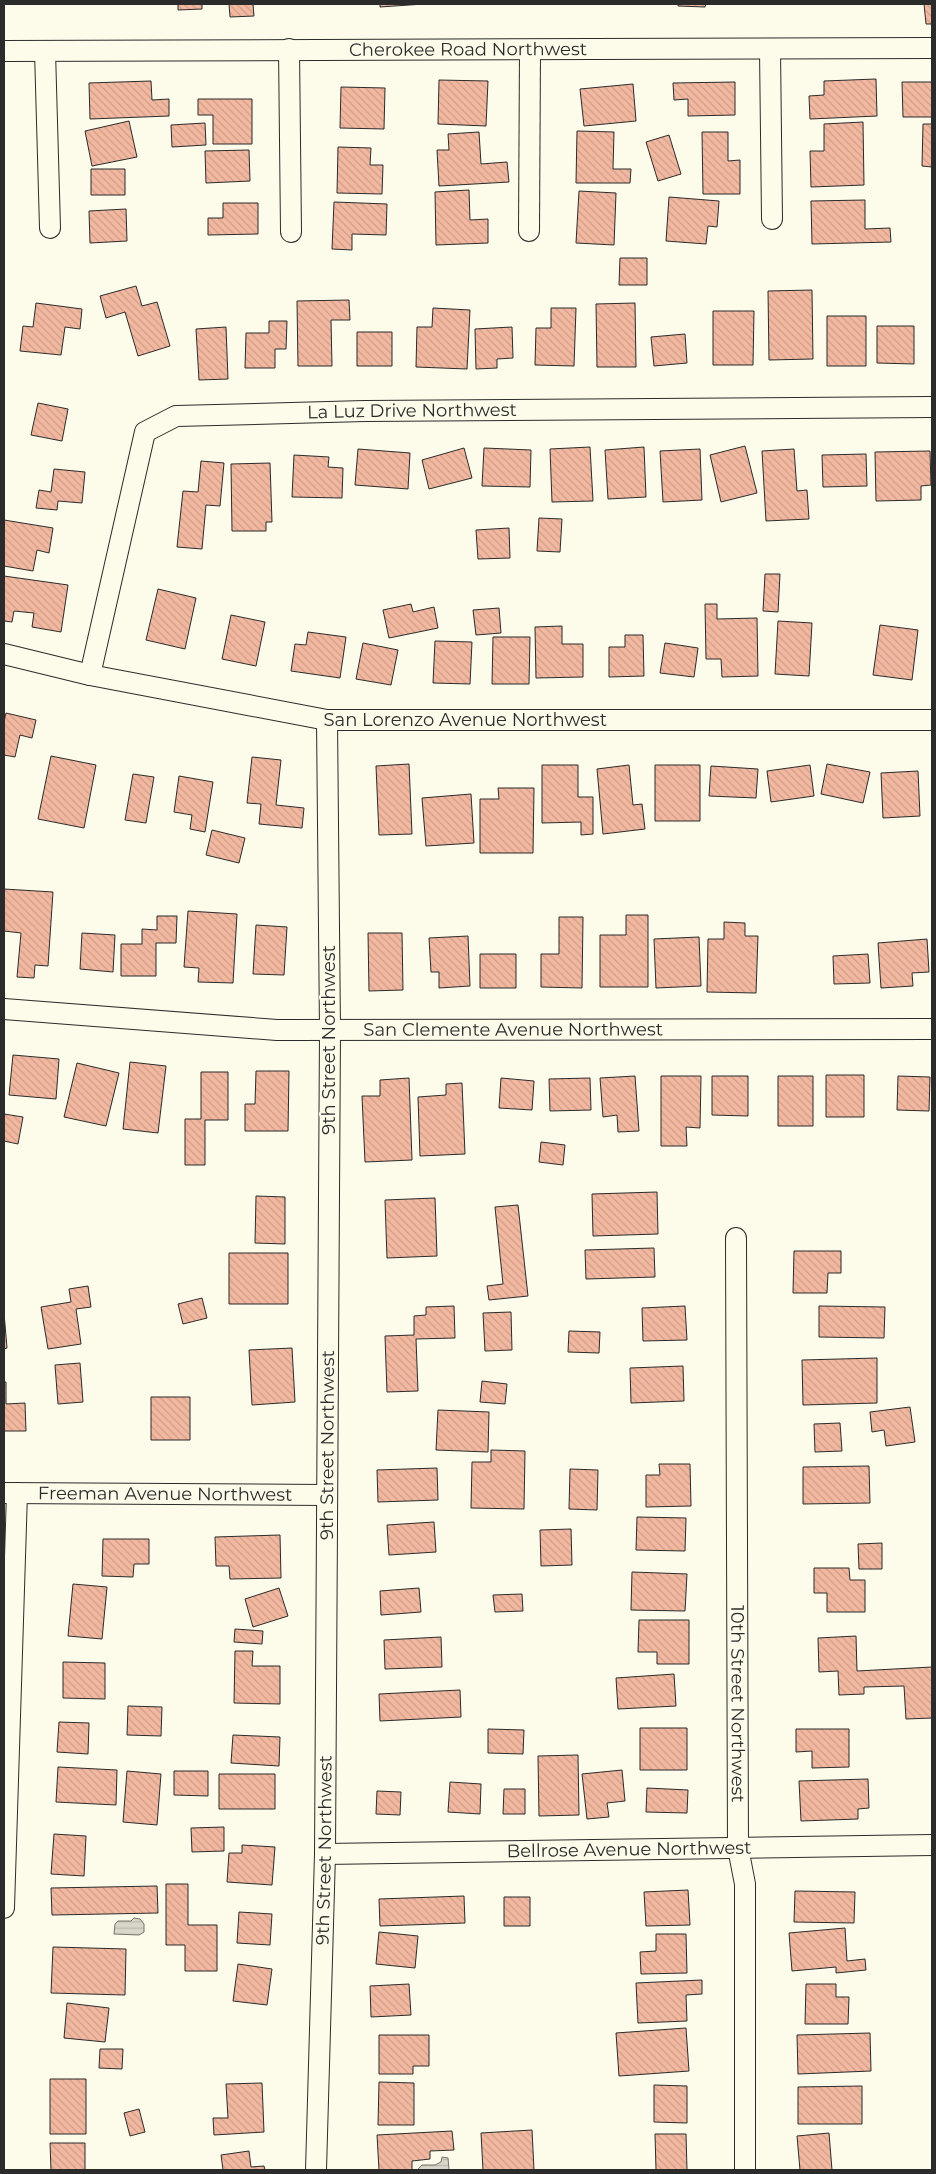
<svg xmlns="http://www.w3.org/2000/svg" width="936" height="2174" font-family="Montserrat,sans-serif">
<defs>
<pattern id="water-rules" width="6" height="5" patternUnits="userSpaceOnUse" patternTransform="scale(1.25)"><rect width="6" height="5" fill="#d8d7c9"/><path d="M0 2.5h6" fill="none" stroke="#bab9ad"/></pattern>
<pattern id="building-back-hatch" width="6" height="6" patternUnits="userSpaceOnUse" patternTransform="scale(1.25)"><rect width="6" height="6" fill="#f2b8a0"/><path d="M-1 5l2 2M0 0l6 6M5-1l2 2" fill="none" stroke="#d09e8a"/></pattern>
</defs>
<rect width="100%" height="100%" fill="#fdfbea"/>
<path fill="url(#water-rules)" stroke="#74746e" d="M134,1918L140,1919L144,1924V1932L139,1935L114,1934L115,1924L118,1921H131Z
M442,2157L448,2158L449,2170H417L422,2165H435L441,2162Z"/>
<path fill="url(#building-back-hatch)" stroke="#2b2b2b" d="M178,4H202V9L178,10Z
M229,4H253L254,16L230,17Z
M380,4H424L380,7Z
M678,4H706L705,7L678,6Z
M924,4H932V24H926Z
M876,79L877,116L810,119L809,96L824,95V81Z
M439,80L488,81L486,126L438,124Z
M151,81L152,100L169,99V116L90,119L89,83Z
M735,82V115L688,116V99L674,100L673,83Z
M902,82H932V117H903Z
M633,84L636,121L584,126L580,89Z
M341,87L385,88L384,129L340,128Z
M198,99H252V144H213V115H198Z
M129,121L137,157L92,166L85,131Z
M863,122L864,185L811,187L810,151H824V124Z
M205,123L206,145L172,147L171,125Z
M923,124H932V167L922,166Z
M577,131L614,132L613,169H631L630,183H576Z
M479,132L481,164L507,162L509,182L439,186L437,150H449L448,134Z
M702,132H728V161L740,160V194H703Z
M669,135L681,174L658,181L646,142Z
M338,147L371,148L370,165H383L382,194L337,193Z
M249,150L250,181L206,183L205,151Z
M91,169H125V195H91Z
M469,190L470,220L488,219V243L436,245L435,192Z
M579,191L616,193L614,245L576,243Z
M669,197L719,201L717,227L708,226L706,244L666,241Z
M865,200V229L890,228L891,242L812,244L811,201Z
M334,202L387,204L386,235L352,234V250L332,249Z
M223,203H258V234L208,235V218H223Z
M126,209L127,241L90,243L89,211Z
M620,258H647V285H619Z
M136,286L142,306L157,302L170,346L138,356L125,312L106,318L100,296Z
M812,290L813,359L769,360L768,291Z
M349,300L350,320H331L332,366H298L297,301Z
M36,303L82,309L80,329L65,327L61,355L20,351L23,326L33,327Z
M635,303L636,367H597L596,304Z
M433,308L470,310L467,369L416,367L417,327H432Z
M551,308H576L574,366L535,365L536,328H551Z
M713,311H754L753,365H713Z
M827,316H866V366H827Z
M269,321H287L286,349H275V368H245L246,333H269Z
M877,326H914V364L877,363Z
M226,327L228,379L199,380L196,329Z
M512,327L513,358L497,359V368L476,369L475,329Z
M357,332H392V366H357Z
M685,334L687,363L654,366L651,337Z
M38,403L68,409L62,441L31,435Z
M745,446L757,493L721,502L710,455Z
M590,447L593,501L552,502L550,449Z
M644,447L646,497L608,499L605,450Z
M464,448L472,478L429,489L422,460Z
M484,448L531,450L530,487L482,486Z
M358,449L410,453L408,489L355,485Z
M700,449L702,500L663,502L660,451Z
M794,449L797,491L807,490L809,519L766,521L762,451Z
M930,451L931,485L921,486V500L876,501L875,452Z
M866,454L867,486L823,487L822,455Z
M294,455L329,457L328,467L343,468L342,498L292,497Z
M201,461L224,463L220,506L206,505L202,549L177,547L183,491L198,492Z
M270,463L272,522H266V531H232L231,464Z
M54,469L85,472L82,503L58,501L57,510L36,508L39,490L51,492Z
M539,518L562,519L560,552L537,551Z
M4,520L53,528L49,553L37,550L33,571L4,566Z
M509,528L510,558L478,559L476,530Z
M765,574H780L778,612L763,611Z
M4,576L68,585L61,632L32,627L34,613L14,611L12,622L4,621Z
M158,589L196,598L185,649L146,640Z
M411,604L413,612L434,607L438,628L389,638L383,610Z
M705,604H717V619L757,618L758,676L722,677L721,659H706Z
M499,608L501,633L476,635L473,610Z
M231,615L265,622L256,666L222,659Z
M778,621L812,623L809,676L775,674Z
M880,625L918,630L912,680L873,675Z
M562,626V644H583V677L536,678L535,627Z
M308,632L346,637L340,678L291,671L295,644L306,645Z
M625,635H643L644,676L609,677V647H625Z
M493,637H530L529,684H492Z
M435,641L472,642L470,684L433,683Z
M363,643L398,650L391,685L356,679Z
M665,643L698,648L694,677L660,673Z
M6,713L36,720L32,738L20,735L15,757L4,755V721Z
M51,756L96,765L84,828L38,819Z
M252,757L281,760L276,805L304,808L302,828L259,824L261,804L247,803Z
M409,764L412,834L379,835L376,766Z
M827,764L870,772L863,803L821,794Z
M542,765H578V797H593V834L581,835V822L542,823Z
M629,765L633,805L642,804L645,829L603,834L597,769Z
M655,765H700V821H655Z
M810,765L814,796L771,802L767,771Z
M711,766L758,769L756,798L709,796Z
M918,771L920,816L883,818L881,773Z
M133,774L154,777L146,823L125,820Z
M179,776L213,782L205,832L190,829L192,815L174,812Z
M498,788H534L533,853H480V799H499Z
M471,794L474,843L426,846L422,798Z
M212,830L245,838L239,863L206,855Z
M4,889L53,892L48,966L35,965L34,978L17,977L21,933L4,931Z
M188,911L237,914L233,983L198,982L199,968L184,967Z
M626,915H648V987H600V935H626Z
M157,916H177L176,943H156V976H121V944H142V929L157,930Z
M559,917H583L582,988L541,987V954H559Z
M724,922L745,923V936H758L756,993L707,992L708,939H724Z
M256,925L287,927L284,975L253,974Z
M82,933L115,935L113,972L80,969Z
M368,933H402L403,990L369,991Z
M468,936L470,986L439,988V972H431L429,938Z
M699,937L701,986L656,988L654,939Z
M927,939L929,972L912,973L913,986L881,988L878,943Z
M480,954H516V988H480Z
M868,954L870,983L834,984L833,956Z
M13,1055L59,1059L56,1099L9,1095Z
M130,1062L166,1066L158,1133L123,1129Z
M77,1063L119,1073L106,1126L64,1117Z
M256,1071H289L288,1131H245V1104H255Z
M201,1072H228V1120H205V1165H185V1119H201Z
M826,1075H864V1117H826Z
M635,1076L639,1131L618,1132L617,1115L603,1117L600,1078Z
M661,1076H701L700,1128L686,1127L687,1146H661Z
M712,1076H748V1116L712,1115Z
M778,1076H813V1126H778Z
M898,1076L930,1077L929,1111L897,1110Z
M409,1078L412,1160L365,1162L362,1096H380V1080Z
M501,1078L534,1081L532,1110L499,1108Z
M590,1078L591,1110L550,1111L549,1079Z
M462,1083L465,1154L420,1156L418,1097L446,1095V1084Z
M4,1114L23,1117L18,1144L4,1141Z
M541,1142L565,1145L563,1165L539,1162Z
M657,1192L658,1234L593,1236L592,1194Z
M256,1196L285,1197V1244L255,1243Z
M435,1198L437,1256L387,1258L385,1200Z
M518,1205L528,1296L489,1300L487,1286L503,1284L495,1207Z
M654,1248L655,1277L586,1279L585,1250Z
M794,1251H841V1273H828L827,1293H793Z
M229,1253H288V1304H229Z
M88,1286L91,1307L76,1309L81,1344L48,1349L41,1307L71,1302L69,1289Z
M202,1298L207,1318L183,1324L178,1304Z
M454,1306L455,1338L416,1339L418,1391L387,1392L385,1336L414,1335V1316L426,1315V1307Z
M685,1306L687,1340L643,1341L642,1308Z
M819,1306L885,1307L884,1338L819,1337Z
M511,1312L512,1350L485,1351L483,1313Z
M4,1313L7,1348L4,1349Z
M569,1331L600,1332L599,1353L568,1352Z
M292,1348L295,1402L252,1405L249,1350Z
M877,1358V1403L803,1405L802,1360Z
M80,1363L83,1402L58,1404L55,1365Z
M683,1366L684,1401L631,1403L630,1368Z
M482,1381L507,1384L505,1404L480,1402Z
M4,1382H6V1404L25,1403L26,1431H4Z
M151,1397H190V1440H151Z
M910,1407L915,1442L886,1446L884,1430L872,1432L870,1412Z
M438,1410L489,1412L488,1452L436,1450Z
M840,1423L842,1451L815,1452L814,1424Z
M491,1450L525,1451L524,1509L471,1508L472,1462H491Z
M659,1464H690L691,1506L646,1507V1475H660Z
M869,1466L870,1503L803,1504V1467Z
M437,1468L438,1500L378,1502L377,1470Z
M570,1469L598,1470L597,1510L569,1509Z
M637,1517L686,1518L685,1551L636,1550Z
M434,1522L436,1552L389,1555L387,1525Z
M571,1529L572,1565L541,1566L540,1530Z
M280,1535L281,1578L230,1579L229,1566H216L215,1537Z
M103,1539H149V1564H134L133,1577L102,1576Z
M882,1543V1569H859L858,1544Z
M814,1568H849L850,1580H865V1612H827V1593H814Z
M632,1572L687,1574L685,1611L631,1610Z
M73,1584L107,1587L102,1639L68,1636Z
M279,1588L288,1616L253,1627L245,1599Z
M419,1588L421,1612L381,1615L380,1591Z
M522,1594L523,1611L495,1612L493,1595Z
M639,1620H689V1664H657V1652H638Z
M235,1629L263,1631L262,1644L234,1642Z
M856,1636L857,1671L932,1667V1718L906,1719L904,1686L864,1687V1694L839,1695L838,1671L819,1672L818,1638Z
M441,1637L442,1667L385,1669L384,1640Z
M235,1651H253L252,1666H280V1704L234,1703Z
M63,1662L105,1663V1699L63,1698Z
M674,1674L676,1706L618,1709L616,1678Z
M460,1690L461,1717L380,1721L379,1694Z
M128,1706L162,1707L161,1736L127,1735Z
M59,1722L89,1723L88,1754L57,1752Z
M640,1728H687V1770H640Z
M488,1729L524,1730L523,1754L488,1753Z
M796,1729H849V1767L812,1768V1751L796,1752Z
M233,1735L280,1737L279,1766L231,1763Z
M578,1755L579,1815L539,1816L538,1756Z
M58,1767L117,1770L116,1805L56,1802Z
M622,1770L625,1801L607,1803L609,1817L587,1819L582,1774Z
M127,1771L161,1774L157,1825L123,1822Z
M174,1771H208V1796L174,1795Z
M219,1774H275V1809H219Z
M868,1779L869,1808L858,1809V1819L801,1821L799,1781Z
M450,1782L481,1784L480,1814L448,1812Z
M647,1788L688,1790L687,1813L646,1812Z
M504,1789H525V1814H503Z
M377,1791L401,1792L400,1815L376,1814Z
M224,1827V1851L192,1852L191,1828Z
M54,1834L86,1836L84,1876L51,1874Z
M242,1845L275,1847L272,1885L227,1882L229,1853H242Z
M166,1884H188V1925H217V1971H185V1945H166Z
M157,1886L158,1913L52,1915L51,1888Z
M688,1890L690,1925L646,1926L644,1892Z
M795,1891L855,1892L854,1923L794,1922Z
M464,1896L465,1923L380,1926L379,1899Z
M504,1897H530V1926H504Z
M239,1912L272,1914L270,1945L237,1943Z
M845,1928L847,1961L865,1959L866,1970L836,1973V1967L792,1971L789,1933Z
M379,1932L418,1936L415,1968L376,1964Z
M656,1934H686L687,1973L641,1974L640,1952L656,1951Z
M53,1947L126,1949L125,1995L51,1993Z
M238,1964L272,1969L267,2005L233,2001Z
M702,1980V1994L686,1995L687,2021L638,2023L636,1983Z
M409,1984L411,2015L371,2017L370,1986Z
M806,1984H836V1997H849L848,2024H805Z
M67,2003L109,2008L105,2042L64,2038Z
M686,2028L689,2071L619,2076L616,2033Z
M870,2033L871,2071L798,2074L797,2035Z
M379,2035H429V2066H413V2074H379Z
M100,2049H123L122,2069L99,2068Z
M50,2079H86V2134H50Z
M379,2082L414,2083V2125H378Z
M262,2083L264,2132L214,2135L213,2118H228L226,2084Z
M654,2085L687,2086V2123L654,2122Z
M862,2086V2124H798V2087Z
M139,2109L145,2132L130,2136L124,2113Z
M532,2130L534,2170H483L481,2133Z
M452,2131L454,2150L430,2151V2159L412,2161V2170H379L377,2135Z
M829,2133L832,2170H800L797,2136Z
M655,2134H686L687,2170H656Z
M50,2143H85V2170H51Z
M249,2151L251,2167L264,2166L265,2170H223L221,2155Z"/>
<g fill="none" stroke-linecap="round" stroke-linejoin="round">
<g stroke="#2b2b2b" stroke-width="22">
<g id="street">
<path d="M289,49L291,232"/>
<path d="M770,50L772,219"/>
<path id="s1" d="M4,51L932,48"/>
<path d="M45,51L50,228"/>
<path d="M529,231L530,50"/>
<path id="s2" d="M4,654L90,675L327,720H932"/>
<path id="s3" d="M90,675L145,432L176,416L365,411L932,407"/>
<path id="s4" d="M4,1009L277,1030L932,1029"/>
<path id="s5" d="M736,1238L738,1848L745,1884V2170"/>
<path id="s6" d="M4,1493L326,1495"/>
<path id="s7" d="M325,1854L932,1845"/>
<path d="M4,1908L17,1493"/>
<path id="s8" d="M316,2170L325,1854L330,1031L327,720"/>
</g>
</g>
<use href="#street" stroke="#fdfbea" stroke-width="20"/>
</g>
<g text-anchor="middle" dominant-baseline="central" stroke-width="4" stroke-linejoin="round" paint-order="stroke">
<g font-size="18" fill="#2b2b2b" stroke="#fdfbea">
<text stroke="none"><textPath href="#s1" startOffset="464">Cherokee Road Northwest</textPath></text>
<text stroke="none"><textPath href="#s3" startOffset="520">La Luz Drive Northwest</textPath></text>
<text stroke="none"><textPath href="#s2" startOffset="468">San Lorenzo Avenue Northwest</textPath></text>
<text stroke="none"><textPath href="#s4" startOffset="510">San Clemente Avenue Northwest</textPath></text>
<text transform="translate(329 1040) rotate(-90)">9th Street Northwest</text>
<text stroke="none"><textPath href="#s8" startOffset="725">9th Street Northwest</textPath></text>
<text stroke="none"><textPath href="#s6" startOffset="161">Freeman Avenue Northwest</textPath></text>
<text stroke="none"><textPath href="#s5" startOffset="466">10th Street Northwest</textPath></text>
<text stroke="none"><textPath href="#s7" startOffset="304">Bellrose Avenue Northwest</textPath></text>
<text stroke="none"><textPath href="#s8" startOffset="320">9th Street Northwest</textPath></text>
</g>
</g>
<rect width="936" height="2174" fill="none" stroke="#2b2b2b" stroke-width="10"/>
</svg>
